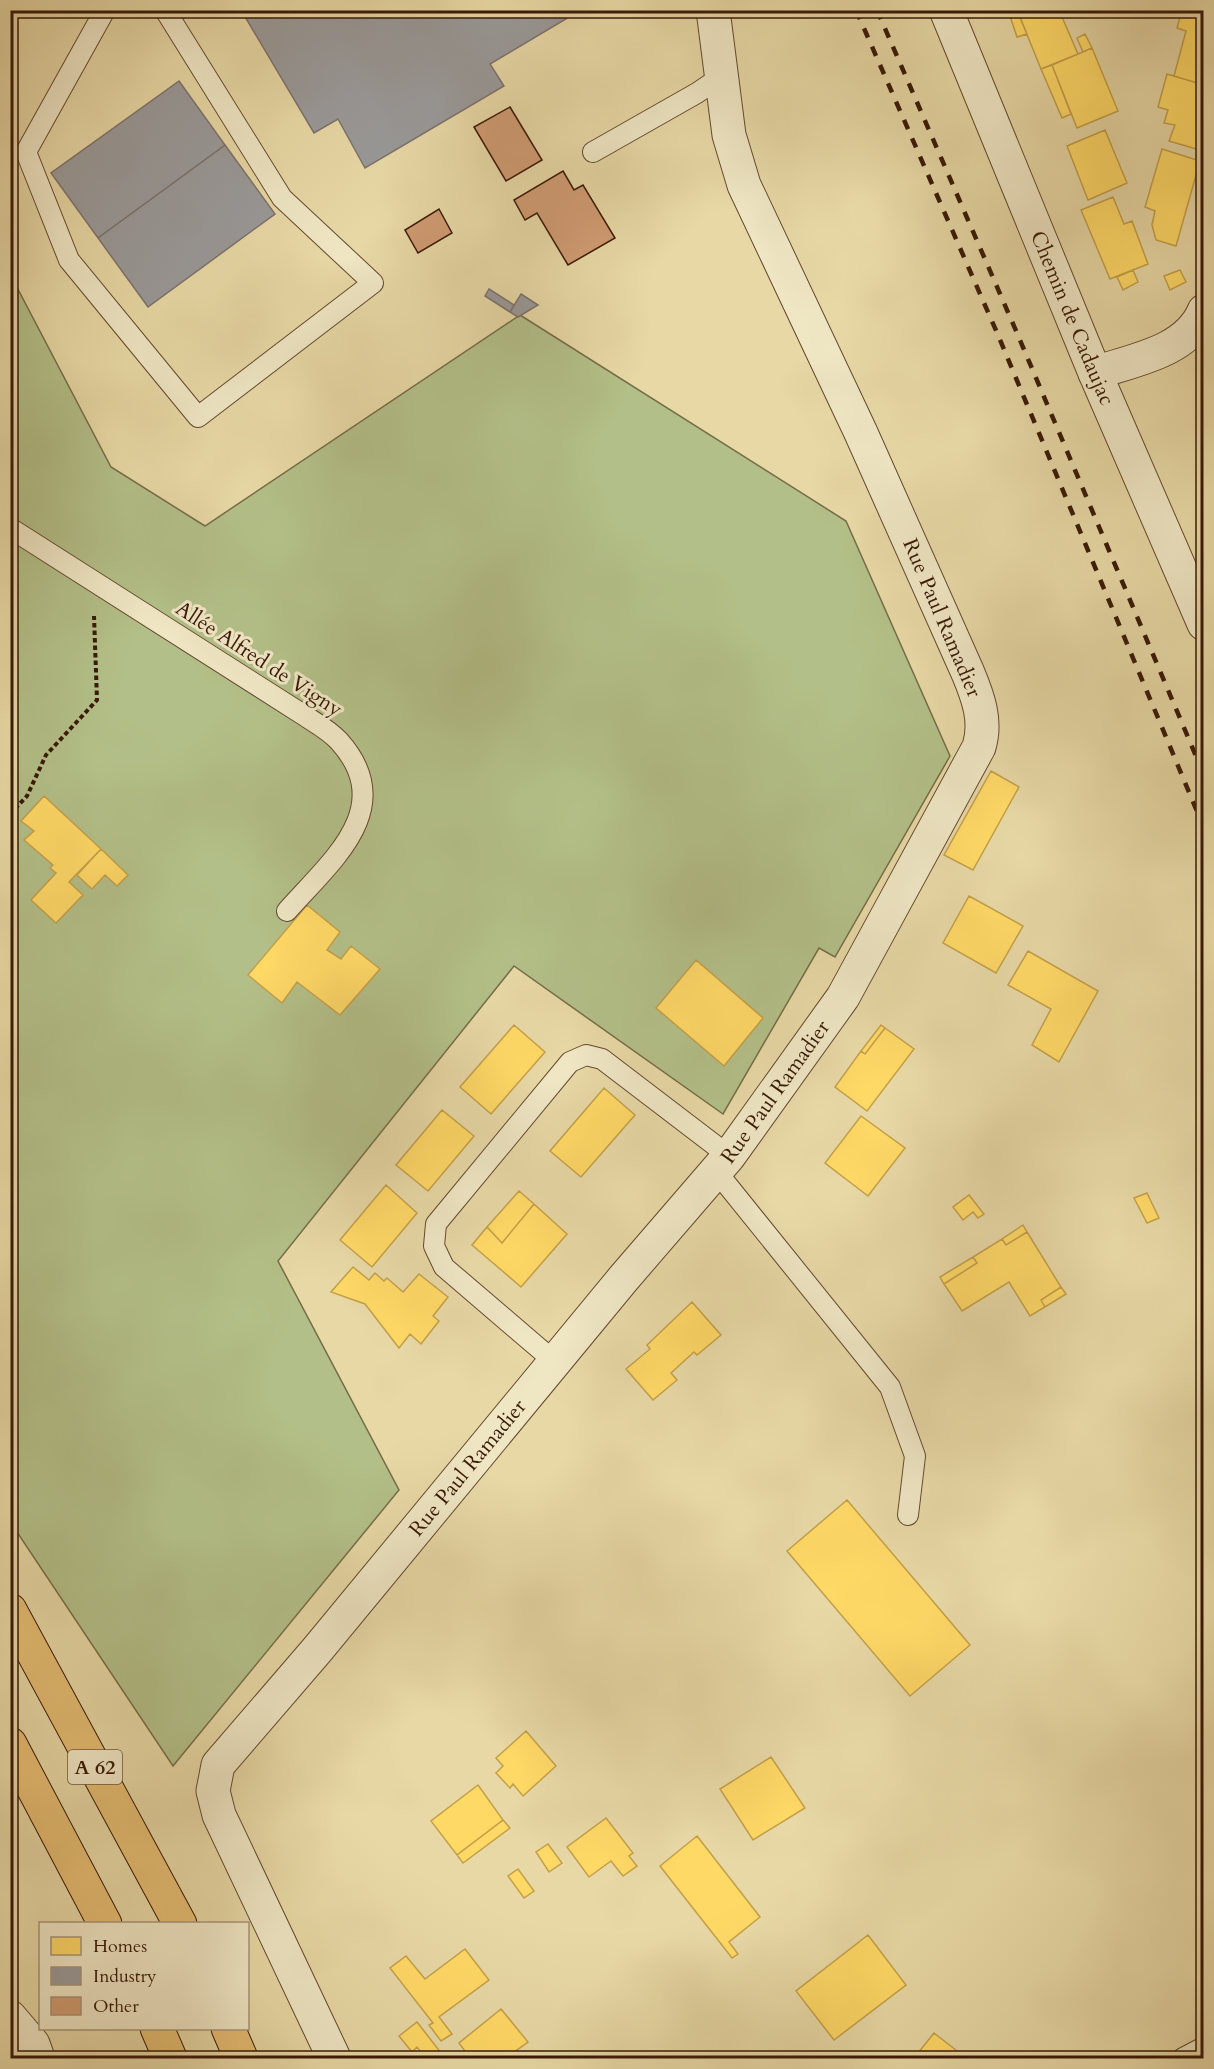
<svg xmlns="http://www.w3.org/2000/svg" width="1214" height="2069" font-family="Cardo,serif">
<rect width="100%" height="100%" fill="#e7d8a5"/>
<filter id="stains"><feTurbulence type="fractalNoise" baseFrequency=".00333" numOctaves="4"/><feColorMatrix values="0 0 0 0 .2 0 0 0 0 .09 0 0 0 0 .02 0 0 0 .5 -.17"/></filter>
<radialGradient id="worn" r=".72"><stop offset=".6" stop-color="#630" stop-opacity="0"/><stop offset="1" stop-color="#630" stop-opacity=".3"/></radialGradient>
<path fill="#b3bf88" stroke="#766c47" stroke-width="1.5" d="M10,274L111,467L205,526L520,315L846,521L950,756L835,957L819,948L723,1114L514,966L278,1261L399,1490L173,1766L11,1523Z"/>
<path fill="#ffd966" stroke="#c49f49" stroke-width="1.5" d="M1008,10H1017L1027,34L1017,37Z
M1017,10H1059L1078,54L1041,69Z
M1182,10L1204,13V85L1174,76L1186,31L1177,28Z
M1085,34L1092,48L1083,52L1077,38Z
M1092,48L1118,111L1077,128L1052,65Z
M1052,65L1071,114L1062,118L1041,69Z
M1167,74L1204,85L1203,151L1169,141L1175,125L1164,123L1168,110L1158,107Z
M1105,130L1127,183L1088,200L1067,146Z
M1162,149L1200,161L1176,246L1156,240L1152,225L1155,211L1145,207Z
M1113,197L1124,224L1132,221L1148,264L1110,279L1081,210Z
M1133,270L1138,282L1123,290L1117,277Z
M1180,270L1186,282L1170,290L1164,276Z
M991,771L1019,787L973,870L944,855Z
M44,796L101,849L69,882L83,895L56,923L31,900L56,873L50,868L53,865L24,840L34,831L21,821Z
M101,849L128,875L117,886L105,875L92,889L77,875Z
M969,896L1023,926L996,973L943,943Z
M307,905L340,932L327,950L341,959L351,946L380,969L340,1015L297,982L282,1003L248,975Z
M1028,951L1098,991L1059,1062L1032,1045L1051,1009L1008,985Z
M696,960L763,1018L724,1066L656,1008Z
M514,1025L545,1052L491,1114L460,1087Z
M881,1025L885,1028L865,1054L861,1051Z
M885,1028L914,1049L867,1111L835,1087L861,1051L865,1054Z
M604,1088L635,1115L581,1177L550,1151Z
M442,1110L474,1136L428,1191L396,1165Z
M861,1116L905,1148L868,1196L825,1163Z
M386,1185L417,1213L372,1267L340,1240Z
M519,1191L534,1204L502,1243L487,1227Z
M1147,1193L1159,1218L1147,1223L1134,1198Z
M969,1195L984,1214L978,1218L973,1212L963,1220L953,1207Z
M534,1204L567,1234L521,1287L472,1245L487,1227L502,1243Z
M1023,1225L1027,1232L1006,1245L1002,1239Z
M1027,1232L1061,1287L1041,1300L1045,1307L1030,1316L1009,1282L962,1311L944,1284L977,1263L973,1257L1002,1239L1006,1245Z
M973,1257L977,1263L944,1284L940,1277Z
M353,1267L369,1280L375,1273L384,1281L387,1278L403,1292L419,1274L448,1297L433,1316L439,1321L421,1344L410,1334L399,1348L365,1304L331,1292Z
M1061,1287L1066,1294L1045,1307L1041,1300Z
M692,1302L721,1335L697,1355L694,1352L671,1373L677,1380L653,1400L626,1369L650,1349L647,1345Z
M847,1500L970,1645L910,1696L787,1551Z
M526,1731L556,1766L523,1796L513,1784L510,1788L496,1773L503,1766L496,1758Z
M771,1757L805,1808L753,1840L720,1789Z
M478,1785L503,1820L457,1855L431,1821Z
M606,1818L633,1853L629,1856L637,1866L623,1876L611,1861L589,1877L567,1847Z
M503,1820L510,1828L463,1863L457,1855Z
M697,1836L760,1917L729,1942L738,1954L732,1958L660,1866Z
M548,1844L562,1863L549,1872L536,1852Z
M518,1869L534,1891L524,1898L508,1876Z
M868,1935L906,1985L834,2040L796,1991Z
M465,1949L489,1980L439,2017L452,2034L441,2041L429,2025L433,2023L390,1968L406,1956L425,1979Z
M501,2009L528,2042L506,2058H470L459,2043Z
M417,2022L445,2058H426L417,2047L412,2052L399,2036Z
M934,2033L966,2058H914Z"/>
<path fill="#999" stroke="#7c736d" stroke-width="1.5" d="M241,10H581L490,64L504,86L365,168L338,119L314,133Z
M179,81L225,145L98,238L51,173Z
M225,145L275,214L148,307L98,238Z
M489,289L514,305L510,312L485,296Z
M521,294L538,305L518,317L510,312Z"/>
<path fill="#d09b72" stroke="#391906" stroke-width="1.5" d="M510,107L542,160L506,181L474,127Z
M563,171L574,190L583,185L615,238L568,265L537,213L525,220L514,200Z
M439,209L452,233L418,253L405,230Z"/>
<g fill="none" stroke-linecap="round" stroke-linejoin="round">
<g stroke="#64492e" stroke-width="22">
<path id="service" d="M105,10L26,152L69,260L198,417L373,283L282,198L165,10
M593,152L697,93L722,76
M10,528L302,714C314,722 329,730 339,741C399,808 331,861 287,911
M716,1171L890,1387L915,1456L908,1515
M555,1362L444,1267L434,1246L436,1224L570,1062L586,1055L602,1059L729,1156
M1183,2058L1204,2047"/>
</g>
<g stroke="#64492e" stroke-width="35">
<g id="minor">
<path id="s1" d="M946,10L1095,373L1204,624"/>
<path d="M1095,373C1133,360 1187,352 1204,311"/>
<path d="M10,2017L33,2044L38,2058"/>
<path id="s2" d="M334,2058L219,1815L213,1791L218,1765L317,1650L623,1279L729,1156L843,997L979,747C987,721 978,697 968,673L861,433L744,185L729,135L713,10"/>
</g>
</g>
<g stroke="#391906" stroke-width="35">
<path id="motorway" d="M10,1610L180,1924
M10,1744L105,1924
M157,2028L170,2058
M228,2028L241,2058"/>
</g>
<path stroke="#391906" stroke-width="4" stroke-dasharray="4.5 3" stroke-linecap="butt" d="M10,814L27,796L46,755L97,700L94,616"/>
<use href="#service" stroke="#efe6c4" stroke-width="20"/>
<use href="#minor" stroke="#efe6c4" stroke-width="33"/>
<use href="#motorway" stroke="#e4bc72" stroke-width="33"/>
<path stroke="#391906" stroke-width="4.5" stroke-dasharray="10 10" stroke-linecap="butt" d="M856,10L998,335L1204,828
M877,10L1017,333L1204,775"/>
</g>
<g text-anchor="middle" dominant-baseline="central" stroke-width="6" stroke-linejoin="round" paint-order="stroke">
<rect fill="#efe6c4" stroke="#70563f" stroke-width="1.5" x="68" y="1750" width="54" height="34" rx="4.5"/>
<g font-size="20" font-weight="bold" fill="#391906">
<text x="95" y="1767">A 62</text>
</g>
<g font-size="21" fill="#391906" stroke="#efe6c4">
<text stroke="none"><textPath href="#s1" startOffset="333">Chemin de Cadaujac</textPath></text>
<text transform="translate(942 618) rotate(67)">Rue Paul Ramadier</text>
<text transform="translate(259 659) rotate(33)">Allée Alfred de Vigny</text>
<text stroke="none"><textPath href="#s2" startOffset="1194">Rue Paul Ramadier</textPath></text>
<text stroke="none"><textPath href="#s2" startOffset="708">Rue Paul Ramadier</textPath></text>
</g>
</g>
<rect width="1214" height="2069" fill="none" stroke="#e7d8a5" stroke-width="36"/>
<rect x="12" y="12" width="1190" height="2045" fill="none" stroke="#391906" stroke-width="3"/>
<rect x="18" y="18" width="1178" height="2033" fill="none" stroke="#391906" stroke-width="1.5"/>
<rect x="39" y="1922" width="210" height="108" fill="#efe6c4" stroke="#a69478" stroke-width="1.5"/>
<rect x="51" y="1937" width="30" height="18" fill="#ffd966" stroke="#a69478" stroke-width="1.5"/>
<text x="93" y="1952" font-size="18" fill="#391906">Homes</text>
<rect x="51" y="1967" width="30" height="18" fill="#999999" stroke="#a69478" stroke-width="1.5"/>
<text x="93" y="1982" font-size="18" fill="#391906">Industry</text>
<rect x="51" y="1997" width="30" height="18" fill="#d09b72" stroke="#a69478" stroke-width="1.5"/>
<text x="93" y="2012" font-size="18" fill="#391906">Other</text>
<rect width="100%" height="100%" filter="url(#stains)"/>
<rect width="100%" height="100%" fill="url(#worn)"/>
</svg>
